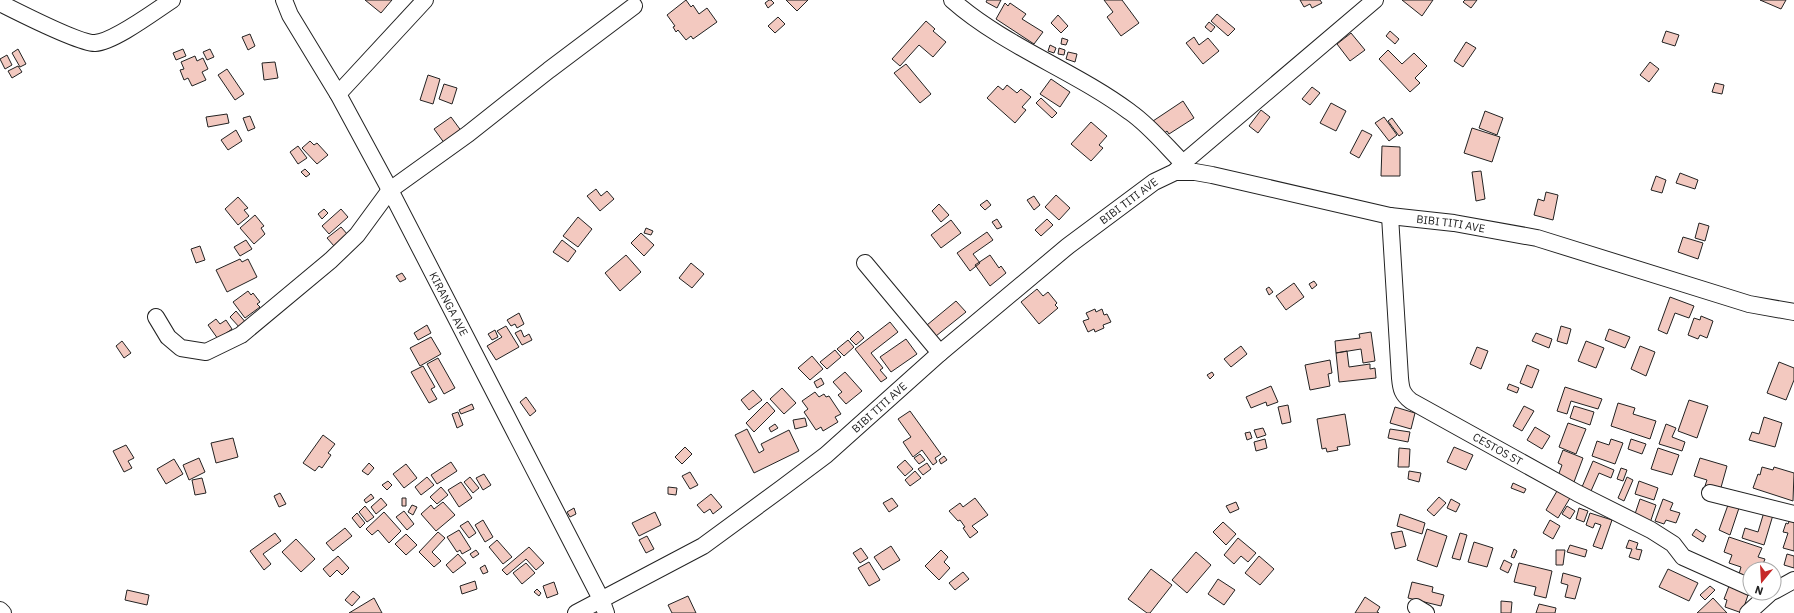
<svg xmlns="http://www.w3.org/2000/svg" width="1794" height="613" font-family="'IBM Plex Sans',sans-serif">
<rect width="100%" height="100%" fill="#fff"/>
<path fill="#f3c9c0" stroke="#222" d="M365,0H392L381,13Z
M686,0L691,7L693,5L699,14L707,8L717,22L693,39L691,36L686,40L678,30L676,32L673,27L675,26L667,15Z
M769,0H771L774,3L768,8L765,3Z
M786,0H808L797,11Z
M987,0H1001L997,8L986,2Z
M1104,0H1122L1139,23L1121,36L1107,17L1113,12Z
M1300,0H1320L1322,3L1312,8L1310,4L1304,7Z
M1402,0H1433L1422,16Z
M1465,0H1477L1471,8L1463,2Z
M1760,0H1786L1781,9Z
M1005,3L1008,6L1010,3L1026,14L1022,19L1043,32L1034,44L996,19Z
M1217,14L1235,29L1228,36L1211,21Z
M1058,15L1068,26L1061,33L1051,23Z
M778,17L785,24L775,33L768,26Z
M926,21L935,29L933,31L946,42L933,57L919,45L900,66L892,59Z
M1209,22L1215,27L1211,32L1205,27Z
M1390,31L1399,39L1395,44L1386,36Z
M1666,31L1679,35L1675,46L1662,42Z
M1351,33L1365,50L1350,61L1337,44Z
M250,34L255,46L248,50L242,37Z
M1194,37L1199,45L1208,38L1219,51L1203,64L1186,43Z
M1062,38L1068,40L1066,45L1061,44Z
M1466,42L1476,48L1463,67L1454,61Z
M1050,45L1056,48L1054,53L1048,51Z
M1059,48L1065,50L1064,55L1058,54Z
M18,49L26,64L20,67L12,53Z
M183,49L186,56L176,60L173,53Z
M210,49L214,57L207,60L203,52Z
M1388,50L1402,64L1414,53L1427,66L1415,78L1420,83L1410,92L1379,59Z
M1068,52L1077,54L1075,62L1066,59Z
M7,55L12,65L5,69L0,59Z
M195,56L197,61L203,58L208,69L202,72L206,80L192,86L188,78L184,80L180,70L184,69L181,62Z
M275,62L278,78L264,80L262,63Z
M1650,62L1659,69L1649,82L1640,75Z
M906,64L931,94L920,103L894,73Z
M18,66L22,72L12,78L8,71Z
M227,69L244,94L235,100L218,75Z
M428,75L440,79L433,104L420,100Z
M1051,79L1070,92L1060,107L1040,94Z
M1715,83L1724,85L1722,94L1712,92Z
M444,84L457,88L452,104L439,99Z
M1007,85L1017,93L1021,89L1031,97L1022,107L1026,110L1015,123L987,98L998,86L1003,90Z
M1312,87L1320,93L1310,105L1302,99Z
M1041,98L1057,113L1052,118L1036,103Z
M1183,101L1194,118L1169,134L1167,131L1162,135L1153,121Z
M1331,103L1346,111L1336,131L1320,123Z
M1261,110L1270,117L1258,133L1249,126Z
M1485,111L1503,118L1497,135L1479,128Z
M227,114L229,123L208,127L206,117Z
M250,116L255,128L248,131L243,118Z
M451,117L462,132L445,144L434,129Z
M1384,117L1397,135L1389,141L1375,123Z
M1392,118L1403,133L1399,136L1388,121Z
M1091,122L1107,136L1099,145L1103,148L1091,161L1071,144Z
M1472,128L1500,137L1492,162L1464,153Z
M236,130L242,141L228,150L221,140Z
M1362,130L1372,135L1359,158L1350,153Z
M310,141L314,145L317,143L328,155L317,164L302,148Z
M298,146L307,158L298,164L290,152Z
M1382,146L1400,147V176H1381Z
M305,169L310,174L306,177L301,172Z
M1481,171L1485,199L1476,201L1472,172Z
M1680,173L1698,180L1695,189L1676,183Z
M1656,176L1666,180L1662,193L1651,190Z
M596,189L601,196L607,191L614,199L600,211L587,196Z
M1546,192L1558,195L1553,220L1534,215L1538,199L1544,201Z
M1056,195L1070,208L1059,220L1045,207Z
M1034,196L1040,205L1034,210L1027,200Z
M238,197L248,208L244,210L249,216L238,225L225,209Z
M987,200L991,205L985,210L980,205Z
M939,204L949,215L941,222L932,211Z
M324,209L328,213L322,219L318,214Z
M341,209L348,217L329,234L322,226Z
M255,215L264,226L261,228L265,234L254,244L240,228Z
M578,217L592,229L578,247L563,236Z
M997,219L1002,227L997,229L992,222Z
M1047,219L1053,225L1041,236L1035,230Z
M951,220L961,233L941,248L931,235Z
M1699,223L1709,226L1705,241L1695,238Z
M341,227L348,235L334,246L327,238Z
M646,228L653,231L651,235L644,233Z
M987,232L993,240L973,254L980,263L970,271L957,253Z
M641,233L654,245L644,256L631,243Z
M1683,237L1703,243L1698,259L1678,252Z
M246,240L252,249L240,256L234,247Z
M562,240L576,251L568,262L553,252Z
M200,246L205,260L196,263L191,249Z
M626,255L641,272L620,291L605,273Z
M990,255L999,268L1001,266L1006,273L990,286L975,265Z
M240,259L242,262L248,259L257,277L227,292L216,270Z
M691,263L704,274L692,288L679,278Z
M402,273L406,279L400,282L396,276Z
M1314,281L1317,285L1312,289L1309,284Z
M1294,283L1304,297L1286,310L1276,296Z
M1269,287L1273,292L1269,295L1266,289Z
M1037,289L1043,296L1048,292L1057,303L1055,305L1058,308L1039,324L1021,302Z
M248,291L251,295L253,293L260,302L257,304L260,307L245,318L233,302Z
M1670,297L1694,306L1689,318L1675,313L1667,334L1658,330Z
M956,301L966,312L936,336L927,325Z
M1095,309L1096,312L1102,309L1104,315L1107,314L1111,322L1103,325L1104,328L1095,332L1094,329L1088,332L1083,321L1089,319L1086,313Z
M236,311L247,324L241,329L230,317Z
M519,313L524,324L517,328L515,324L511,326L507,320Z
M1701,316L1713,321L1707,338L1700,335L1698,339L1688,335L1694,318L1700,320Z
M216,319L220,324L226,320L232,329L218,339L208,325Z
M890,322L898,332L871,353L883,368L880,370L887,378L881,382L855,349Z
M427,325L431,333L418,340L414,333Z
M506,326L519,347L496,360L487,346L502,337L497,331Z
M1561,326L1571,329L1567,344L1557,341Z
M1609,329L1630,337L1625,348L1605,340Z
M495,330L498,337L492,340L488,334Z
M521,330L524,337L529,334L532,340L522,345L515,333Z
M858,331L864,338L856,345L850,339Z
M1371,332L1375,361L1363,363L1361,349L1336,353L1335,341L1360,338L1359,334Z
M1536,333L1552,339L1549,348L1532,341Z
M431,337L441,354L420,366L410,348Z
M906,339L917,354L891,372L880,357Z
M848,340L854,347L844,356L837,349Z
M122,341L131,353L124,358L116,346Z
M1586,341L1604,348L1596,368L1578,361Z
M1241,346L1247,354L1231,367L1224,359Z
M1640,346L1655,352L1646,376L1631,369Z
M1477,347L1488,351L1481,369L1470,364Z
M835,350L841,357L827,369L820,362Z
M1347,351L1349,367L1370,364V369L1375,368L1376,378L1339,382L1336,353Z
M812,356L823,369L810,380L798,368Z
M438,358L455,388L444,394L427,364Z
M1330,360L1332,373L1328,374L1330,386L1310,390L1305,365Z
M1779,362L1794,368V380L1786,400L1767,393Z
M1527,365L1539,370L1532,388L1520,383Z
M423,366L435,387L431,389L437,399L429,403L411,372Z
M845,372L862,391L846,404L838,395L842,392L833,382Z
M1212,372L1214,375L1210,379L1207,375Z
M821,378L824,384L817,388L814,382Z
M1509,384L1519,388L1517,393L1507,389Z
M1271,386L1278,402L1267,406L1266,402L1251,408L1246,397Z
M1565,387L1602,399L1598,409L1571,401L1567,414L1557,411Z
M782,388L796,403L784,414L770,399Z
M753,390L762,400L749,410L741,400Z
M815,392L819,397L824,394L826,397L829,396L841,414L835,417L838,422L823,431L821,427L816,430L804,412L808,409L802,401Z
M526,397L536,411L530,416L520,402Z
M1689,400L1708,406L1697,438L1678,431Z
M767,402L775,411L754,432L746,423Z
M1618,403L1635,408L1633,414L1656,421L1650,439L1611,426Z
M472,404L474,409L461,414L459,410Z
M1288,405L1291,422L1282,424L1278,407Z
M1524,406L1534,411L1522,431L1513,426Z
M1574,406L1594,412L1590,425L1570,418Z
M1395,407L1415,413L1411,429L1390,423Z
M910,411L941,454L935,458L937,462L933,465L922,450L913,457L903,442L911,437L898,419Z
M458,412L463,425L457,428L452,414Z
M1345,414L1350,445L1337,447L1338,450L1327,452L1326,448L1322,449L1317,419Z
M1764,417L1782,423L1775,447L1749,440L1752,432L1759,434Z
M805,418L807,426L795,429L793,420Z
M1568,423L1586,429L1576,454L1559,447Z
M775,424L778,428L771,432L769,428Z
M1666,424L1676,428L1672,437L1685,442L1682,451L1659,444Z
M1535,427L1550,436L1542,449L1527,440Z
M1263,428L1266,435L1257,438L1254,430Z
M747,429L759,453L764,450L761,444L789,430L799,451L754,473L735,435Z
M1390,429L1410,432L1408,442L1388,438Z
M1250,432L1252,438L1247,440L1245,433Z
M323,435L335,444L328,453L331,455L322,468L319,466L315,471L303,463Z
M233,438L238,457L216,463L211,443Z
M1265,439L1267,448L1256,451L1254,442Z
M1611,439L1623,443L1615,464L1592,456L1597,441L1609,445Z
M1631,439L1646,444L1642,454L1628,449Z
M126,445L134,458L128,461L132,468L124,472L113,451Z
M685,447L692,454L682,464L675,457Z
M1454,447L1473,455L1466,470L1447,462Z
M1399,448L1410,449L1409,467H1398Z
M1658,448L1679,455L1672,475L1651,469Z
M1563,450L1583,458L1574,482L1558,476L1562,465L1558,463Z
M920,454L925,460L919,464L914,458Z
M944,456L947,460L941,464L939,460Z
M199,458L205,472L189,480L183,465Z
M1700,458L1727,466L1720,491L1705,486L1707,480L1694,476Z
M174,459L183,474L166,484L157,469Z
M905,460L913,469L905,476L897,467Z
M1593,461L1614,470L1611,478L1599,473L1591,491L1582,487Z
M451,462L457,471L437,484L431,475Z
M369,463L374,468L368,475L362,471Z
M927,463L931,469L923,475L918,469Z
M406,464L417,478L404,488L393,474Z
M1762,467L1773,470L1774,467L1794,473L1793,501L1753,488L1758,474L1760,475Z
M1621,468L1627,470L1623,481L1617,479Z
M915,471L921,478L910,486L905,480Z
M1409,471L1421,473L1419,482L1408,479Z
M690,472L698,485L690,489L682,476Z
M484,474L491,485L483,490L476,478Z
M427,477L434,485L421,495L415,487Z
M470,477L479,488L473,493L464,482Z
M1627,477L1633,480L1624,501L1618,498Z
M202,478L206,493L195,495L192,480Z
M388,481L392,485L387,490L382,485Z
M1639,481L1658,488L1654,500L1635,494Z
M461,482L472,498L459,507L448,490Z
M1513,483L1526,489L1524,493L1511,488Z
M441,487L448,495L437,504L430,497Z
M668,487L677,488L676,495L668,494Z
M1557,491L1570,498L1558,518L1546,510Z
M280,493L286,504L279,507L274,496Z
M371,494L374,498L366,503L364,500Z
M711,494L722,507L713,514L710,509L704,513L697,505Z
M1439,497L1446,503L1434,516L1427,510Z
M381,498L387,505L376,514L371,507Z
M402,498H406V506H402Z
M892,498L898,506L889,512L883,503Z
M975,498L988,515L972,526L978,532L970,538L963,528L965,527L960,520L958,521L949,511L960,503L963,507Z
M1451,499L1460,504L1456,512L1447,508Z
M1640,499L1656,505L1650,523L1634,517Z
M1663,499L1673,503L1670,510L1680,513L1676,523L1666,520L1664,524L1655,521Z
M443,502L455,515L436,531L421,514L431,505L434,509Z
M1236,502L1239,509L1230,513L1226,506Z
M412,505L417,507L413,515L408,512Z
M1728,505L1739,508L1730,535L1719,530Z
M365,506L374,517L367,522L359,512Z
M1567,506L1575,511L1570,519L1562,514Z
M574,508L576,514L570,517L567,512Z
M1579,508L1588,511L1584,522L1576,519Z
M404,511L414,524L407,530L396,517Z
M384,512L401,531L389,543L378,530L372,535L366,529Z
M655,512L661,525L639,536L632,523Z
M1764,512L1773,515L1764,545L1742,538L1745,528L1758,532Z
M357,513L365,523L360,528L352,518Z
M1590,513L1612,520L1602,549L1593,546L1601,525L1595,523L1593,528L1586,525Z
M1400,514L1425,523L1422,534L1397,526Z
M1790,519L1794,520V551L1783,548L1788,533L1783,532L1786,523L1788,524Z
M483,520L493,537L485,542L475,525Z
M1550,520L1560,526L1553,539L1543,533Z
M468,521L476,533L469,538L460,526Z
M1223,522L1236,534L1226,545L1213,532Z
M345,528L352,536L333,551L326,543Z
M1427,529L1447,536L1437,567L1417,560Z
M1696,529L1706,536L1703,542L1692,535Z
M459,530L471,549L462,554L460,550L457,552L447,537Z
M1402,531L1406,546L1395,549L1391,533Z
M438,532L445,538L432,552L441,561L434,567L419,552Z
M275,533L281,541L263,554L271,564L264,570L250,551Z
M1460,533L1467,535L1460,560L1452,558Z
M406,534L417,545L406,555L395,544Z
M647,536L654,549L646,553L639,540Z
M1729,537L1762,548L1758,557L1765,559L1761,569H1750V577L1739,574L1741,567L1729,563L1732,555L1724,552Z
M1238,538L1256,553L1248,562L1241,556L1234,564L1224,555Z
M296,539L315,559L301,572L282,552Z
M497,540L512,557L503,564L489,547Z
M1629,540L1638,543L1636,549L1642,550L1639,560L1629,557L1632,549L1626,548Z
M1474,542L1493,548L1487,567L1468,562Z
M1570,545L1587,550L1585,557L1567,552Z
M891,546L900,560L883,570L874,557Z
M529,547L544,563L536,570L526,559L507,575L502,570Z
M861,548L868,558L860,563L853,553Z
M1514,549L1517,551L1514,558L1511,557Z
M476,550L479,554L473,558L470,554Z
M941,550L948,557L944,562L950,568L939,580L925,566Z
M1556,550H1565L1563,565H1556Z
M1196,552L1211,565L1187,593L1172,580Z
M458,554L466,563L453,573L446,565Z
M1787,554L1794,556V568L1784,565Z
M338,556L349,568L342,575L337,570L330,577L323,569Z
M1259,556L1274,569L1260,585L1245,573Z
M1504,560L1512,564L1508,573L1500,569Z
M869,562L880,580L869,586L858,568Z
M526,563L535,573L522,584L513,573Z
M1519,563L1552,571L1546,598L1534,595L1536,587L1514,582Z
M485,565L488,572L483,574L480,568Z
M1151,569L1172,585L1150,613H1147L1128,599Z
M1668,569L1698,583L1689,601L1659,587Z
M963,572L969,579L955,590L949,583Z
M1563,573L1581,578L1575,599L1565,597L1568,585L1561,583Z
M1218,579L1235,590L1224,605L1208,594Z
M475,581L477,589L462,594L460,586Z
M554,582L558,594L547,598L543,586Z
M1412,582L1433,587L1432,592L1444,595L1441,606L1408,598Z
M1710,586L1715,590L1705,600L1700,595Z
M1729,586L1749,592L1742,613L1725,607L1727,600L1724,599Z
M537,589L541,593L539,596L534,592Z
M127,590L149,595L147,605L125,600Z
M353,591L360,597L352,606L345,600Z
M688,596L696,613H672L668,605Z
M1365,597L1380,607L1377,612L1379,613H1355Z
M374,598L382,613H349Z
M1713,598L1727,613H1697Z
M1501,601L1512,602L1511,613H1501Z
M1539,604L1556,608L1555,613H1536Z"/>
<g fill="none" stroke-linecap="round" stroke-linejoin="round">
<g stroke="#222" stroke-width="18">
<g id="minor">
<path id="s1" d="M284,0L290,15L338,94L390,190L601,599L606,613"/>
<path d="M952,0C1004,46 1075,71 1130,112C1150,126 1166,146 1183,163"/>
<path d="M0,3C16,11 80,44 95,43C114,42 155,11 172,0"/>
<path d="M338,94L425,0"/>
<path d="M1176,171L1183,163L1375,0"/>
<path id="s2" d="M1390,216L1400,378C1401,389 1402,394 1411,401L1577,493L1651,530L1673,544L1683,557L1750,587"/>
<path d="M865,263L940,353"/>
<path d="M156,317L168,337L181,348L206,352L241,335L331,260L357,235L390,190L468,134L549,70L634,6"/>
<path d="M1710,493L1794,514"/>
<path d="M1774,591L1794,580"/>
<path d="M1416,607L1426,613"/>
<path d="M0,610L3,613"/>
<path id="s3" d="M576,613L703,546L782,488L826,455L940,353L1068,246L1154,182L1175,172H1195L1212,175L1390,216L1454,223L1537,238L1749,304L1794,312"/>
<path d="M1748,613L1770,593"/>
</g>
</g>
<use href="#minor" stroke="#fff" stroke-width="16"/>
</g>
<g text-anchor="middle" dominant-baseline="central" stroke-width="3" stroke-linejoin="round" paint-order="stroke">
<g font-size="11" fill="#222" stroke="#fff">
<text stroke="none"><textPath href="#s3" startOffset="692">BIBI TITI AVE</textPath></text>
<text stroke="none"><textPath href="#s3" startOffset="1028">BIBI TITI AVE</textPath></text>
<text stroke="none"><textPath href="#s1" startOffset="346">KIRANGA AVE</textPath></text>
<text stroke="none"><textPath href="#s3" startOffset="368">BIBI TITI AVE</textPath></text>
<text stroke="none"><textPath href="#s2" startOffset="288">CESTOS ST</textPath></text>
</g>
</g>
<g transform="translate(1762 581) rotate(198)"><circle r="19" fill="#ffffff" stroke="#a7a7a7"/>
<path d="M0-3L7 15L0 10L-7 15Z" fill="#c62828"/>
<text y="-6" font-size="11" font-weight="bold" text-anchor="middle" fill="#222222">N</text>
</g>
</svg>
